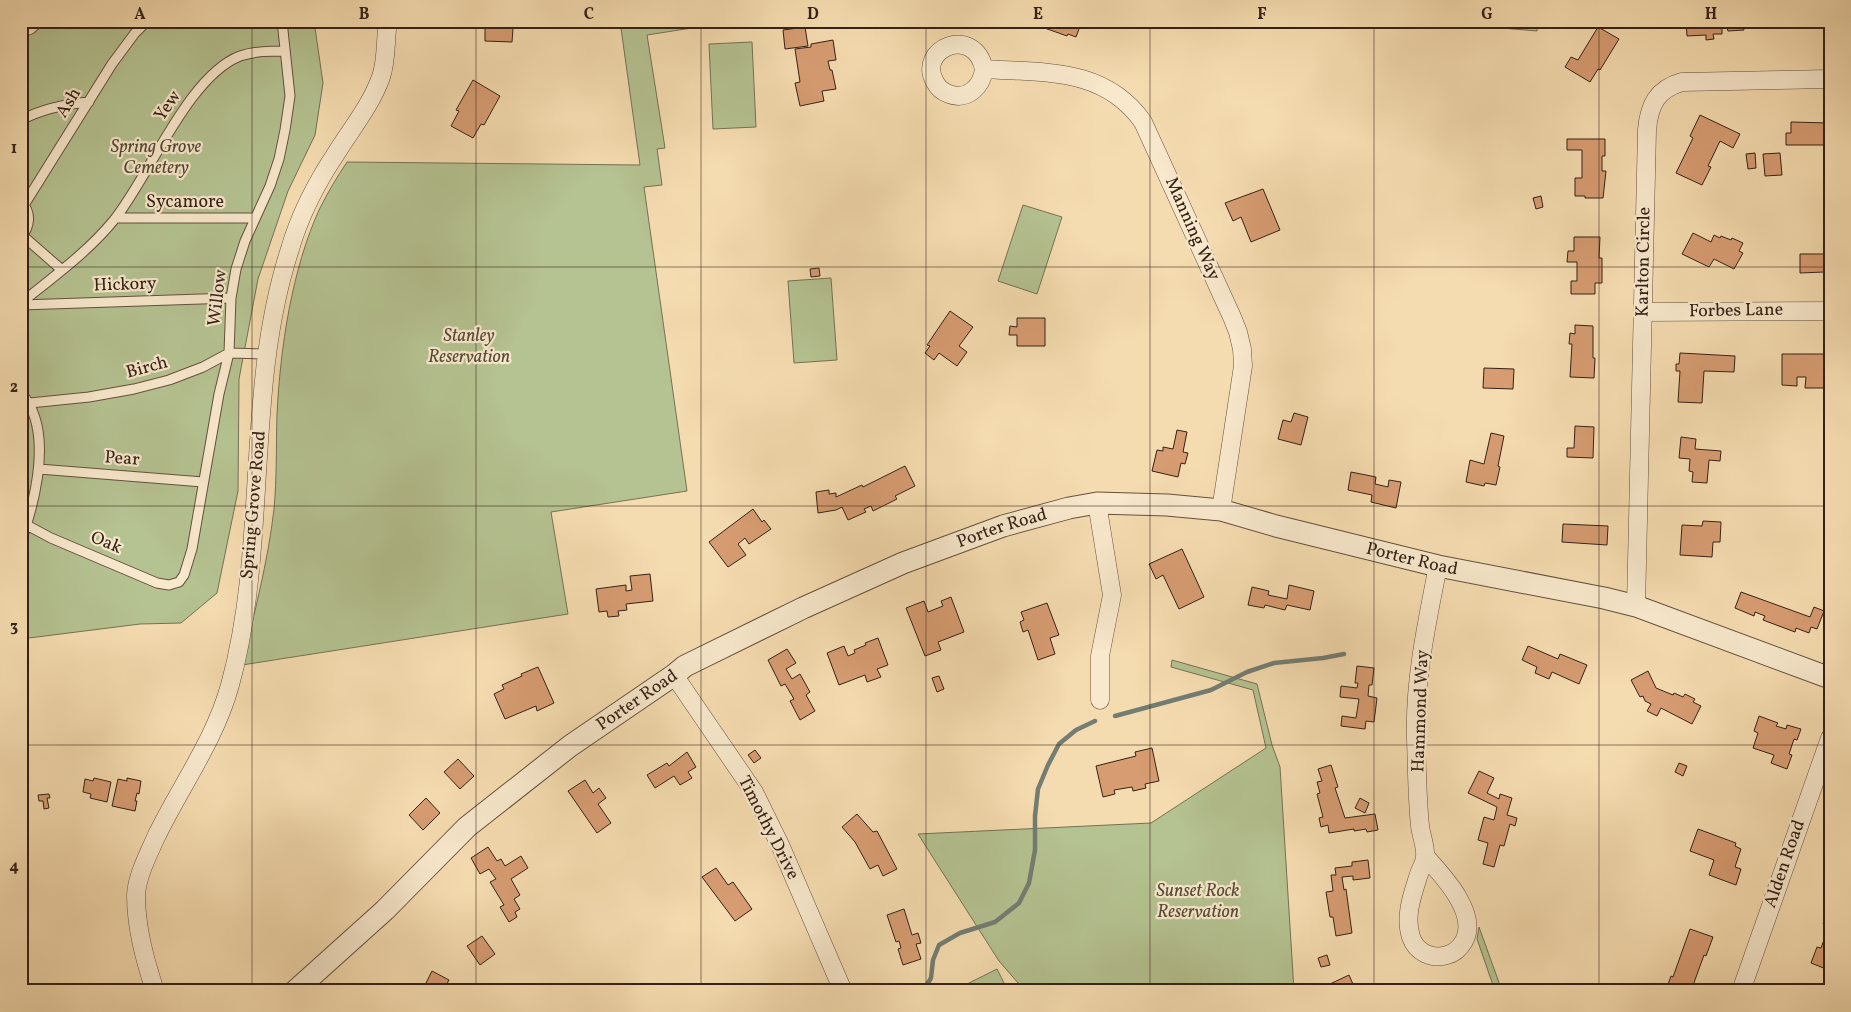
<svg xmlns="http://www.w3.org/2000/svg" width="1851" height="1012" font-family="Vollkorn,serif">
<rect width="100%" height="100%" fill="#f5dcb0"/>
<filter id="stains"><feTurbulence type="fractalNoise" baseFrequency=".004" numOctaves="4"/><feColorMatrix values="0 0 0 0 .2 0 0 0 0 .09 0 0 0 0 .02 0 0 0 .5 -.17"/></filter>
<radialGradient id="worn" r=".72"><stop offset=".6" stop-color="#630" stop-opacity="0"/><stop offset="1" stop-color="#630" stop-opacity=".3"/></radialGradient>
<path fill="#b5c291" stroke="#757254" d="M21,21H314L323,83L315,135L288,191L258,279L239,379L238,491L217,593L181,623L140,624L21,639Z
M620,21H737L647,35L665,148L657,149L662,185L644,187L687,491L551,512L568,614L242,665C254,614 268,562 274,509C277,478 276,446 277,415C280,349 292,268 320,208C328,192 337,177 347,162L640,165Z
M1418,21H1538L1537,31Z
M752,42L756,127L713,129L709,44Z
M1023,205L1062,217L1037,294L998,281Z
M831,278L837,360L794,363L788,281Z
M1172,660L1257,684L1272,745L1280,767L1294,991H1025L999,961L918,834L1151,823L1266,748L1253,690L1171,667Z
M1479,927L1502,991H1495L1477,939Z
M997,969L1008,991H953Z"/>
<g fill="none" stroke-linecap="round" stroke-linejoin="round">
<path stroke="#737d72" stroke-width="4.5" d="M1115,716L1211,690L1247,672L1274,663L1323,658L1344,654
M923,991L931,978L933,960L939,945L960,933L995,922L1019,903L1029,883L1035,850V816L1038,789L1048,765L1059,744L1076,730L1095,721"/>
</g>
<path fill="#d79c72" stroke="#352117" d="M485,21H519V26L513,28L512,42L485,41Z
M1007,21H1082L1076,37L1068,34L1067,36L1039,26L1040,23L1027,22L1009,27Z
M1686,21H1743L1744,30L1728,31L1727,28H1722V34H1713L1714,39L1706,40V35L1687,36Z
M805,27L808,46L785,49L783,30Z
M1598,27L1619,39L1600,70L1598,69L1590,82L1565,67L1571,57L1578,60Z
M833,40L836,60L828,61L830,70H832L836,89L822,91L824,101L800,106L795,83L800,82L795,49L811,47V44Z
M473,80L500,96L484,125L481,124L473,138L451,126L459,111L456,110Z
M1700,115L1740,134L1733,148L1720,141L1708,166L1711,167L1702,185L1676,173L1693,138L1690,136Z
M1791,122L1830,123V145H1786V133H1791Z
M1567,139H1605V156H1602V171H1606L1603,198H1585V196H1575V178H1582V150H1567Z
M1755,153L1756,168L1748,169L1746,154Z
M1780,153L1782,175L1765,176L1763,154Z
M1263,189L1280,230L1251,242L1241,217L1233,221L1225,203Z
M1541,196L1543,207L1536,209L1533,198Z
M1693,233L1711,242L1714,235L1720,238L1721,236L1731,240L1732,238L1743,243L1739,251L1743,253L1734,269L1714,259L1709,267L1682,254Z
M1574,237H1600L1599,258H1602V283H1595V294H1571V281H1577V262H1567L1568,251H1574Z
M1800,254H1830V269H1824V272L1800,273Z
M819,268L820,276L811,277L810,269Z
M950,311L973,327L959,346L967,352L957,366L939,353L934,360L925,353L930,346L927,345Z
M1017,318H1045V346H1017V335H1009L1010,326L1017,327Z
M1575,325L1593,326V358H1595L1594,378L1570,377L1572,344H1569L1570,333L1575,334Z
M1824,346H1830V388H1805L1806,377H1797V386L1782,385V354H1824Z
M1680,353L1735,356L1734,372L1704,371L1702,403L1678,402L1680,371H1676V364H1679Z
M1484,368L1514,369L1513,389L1483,388Z
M1294,413L1308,417L1301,445L1278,439L1283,420L1291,422Z
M1575,426L1594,427L1593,458L1567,457V448H1574Z
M1177,430L1187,432L1183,452L1188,453L1185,464L1181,463L1178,477L1152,471L1157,450L1163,451V447L1173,449Z
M1491,433L1504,436L1498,466L1500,467L1496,485L1485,483L1484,486L1466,482L1470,460L1484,464Z
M1681,437L1696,439L1695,449L1721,451L1720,461L1709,460L1707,483L1692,482L1693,472L1689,471L1690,459L1679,458Z
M905,466L915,486L895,496L897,499L873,511L871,506L864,509L866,512L848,520L842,507L836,510L818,513L816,492L829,490V494L836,493V497L862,485L863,487Z
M1351,472L1376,477L1375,484L1388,487L1389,480L1401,482L1396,508L1371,502L1372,495L1348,490Z
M753,509L762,522L764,520L771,529L749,544L745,538L738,544L746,555L728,567L709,542Z
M1703,521L1721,522L1720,542H1713L1712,557L1680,555L1682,525L1702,526Z
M1563,524L1608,526L1607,545L1562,542Z
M1182,549L1204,597L1179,609L1163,575L1156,579L1149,564Z
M650,574L653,601L626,604L627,610L618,611L619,616L608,617L607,611L599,612L596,589L626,585V591L632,590L630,576Z
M1289,585L1314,591L1310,610L1287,605L1285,610L1265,605L1264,608L1248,605L1252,587L1269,591L1268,595L1287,599Z
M1741,592L1810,617L1814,607L1824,611L1817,629L1811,627L1809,633L1796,628L1795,632L1763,620L1765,616L1755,612L1754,616L1735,608Z
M951,597L964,632L938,642L941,650L925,656L906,608L924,601L928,612L943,606L941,601Z
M1047,603L1059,635L1050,638L1055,654L1038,660L1028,630L1023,632L1020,622L1024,620L1021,612Z
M878,638L888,665L877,669L881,677L867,682L865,675L839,685L827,653L844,646L848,656L855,653L854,650L866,645L865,643Z
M1528,646L1558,659L1560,654L1587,665L1579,684L1552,672L1549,679L1535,673L1537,667L1522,660Z
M787,649L796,663L786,669L792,679L800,674L810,692L806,695L815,711L800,720L790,701L794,699L785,684L781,686L768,660Z
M1357,666L1374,668L1372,685H1369L1368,696L1377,698L1374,722L1366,721L1365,729L1341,726L1342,716L1356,718L1359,699L1340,697L1341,686L1357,688L1358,683H1355Z
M538,667L554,703L537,711L536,706L505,719L494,694L504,689L502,685L522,676L521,674Z
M1648,671L1656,688L1673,695L1674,693L1683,697L1685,694L1695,699L1693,702L1701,706L1692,724L1661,708L1657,716L1647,711L1651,704L1645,701L1643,696L1640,697L1631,680Z
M939,676L944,689L937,692L932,678Z
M1759,716L1778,723L1776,726L1786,729L1787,725L1801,729L1797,740L1794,739L1789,754L1792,755L1787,769L1771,763L1774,755L1753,748L1758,733L1754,731Z
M1152,748L1159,781L1145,784L1146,788L1133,791L1132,787L1114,790L1115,794L1103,797L1096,766L1136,756L1135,752Z
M755,750L761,758L754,763L748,755Z
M687,752L696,767L688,772L692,778L680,785L674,776L655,788L647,775L667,763L669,766Z
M458,759L474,776L460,789L444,772Z
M1679,763L1687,766L1683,776L1675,772Z
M1331,765L1338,787L1335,788L1345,818L1375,814L1378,830L1367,832L1366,829L1354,831V829L1329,833L1328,825L1321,827L1319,818L1323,817L1317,794L1320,793L1317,782L1322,781L1318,769Z
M1479,771L1494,778L1487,793L1499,799L1500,794L1512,798L1507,815L1517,818L1515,826L1510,824L1504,846L1500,845L1494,867L1483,864L1488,843L1478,840L1484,817L1494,820L1497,807L1468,793Z
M94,778L111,782L107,802L90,798L91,794L83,792L85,779L93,781Z
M127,778L141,781L139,794L137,793L135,801H137L135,811L112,806L118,779L127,781Z
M585,780L593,793L599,788L606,798L598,804L611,823L597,833L568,791Z
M49,794L50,798H47L49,808L44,809L43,801H39L38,795Z
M426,798L440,813L423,830L409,815Z
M1360,798L1369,803L1365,813L1355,808Z
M857,814L873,832L877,831L897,869L883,876L878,865L870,869L855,842L842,827Z
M1698,829L1736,843L1735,846L1741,849L1735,867L1741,869L1736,885L1709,875L1714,860L1690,851Z
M488,847L497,861L501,859L505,866L521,856L528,868L511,879L520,895L514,899L520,909L515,912L517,917L509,922L500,907L504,905L490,882L496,879L489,869L480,874L471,858Z
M1368,860L1370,878L1353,880V876L1342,877L1344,890L1346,889L1352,933L1336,936L1333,917H1330L1326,892L1333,891L1331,875H1336L1335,868L1352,866V862Z
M716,868L728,885L733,882L752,909L735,921L702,877Z
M1830,906V960L1826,969L1811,963L1817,947L1821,948L1829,926L1823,924Z
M904,909L912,935L918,933L921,943L916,944L921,959L903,965L898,949L901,948L899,941L896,942L887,915Z
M1690,929L1713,937L1706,956L1704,955L1691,991L1666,990L1671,976L1673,977Z
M482,936L495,954L480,965L467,946Z
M1327,955L1330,965L1321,967L1318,958Z
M432,971L449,980L443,991H422Z
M1349,975L1356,991H1333L1330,984Z"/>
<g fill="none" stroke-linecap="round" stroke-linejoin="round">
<g stroke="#65503d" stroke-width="11">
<path id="service" d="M21,33L31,29L40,21
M21,120C42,109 66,104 89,102
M24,205L112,64L135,33L147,21
M116,218H255
M23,236L62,270
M21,237C30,227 32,212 21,202
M21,303C53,277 88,252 114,220C149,177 188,76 240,56C255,51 270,51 285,51
M21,305L231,298
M21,393C54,429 35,501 21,542
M30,403L89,397L134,389L169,380L203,367L229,353L267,354
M39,469L203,482
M21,522L51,538L157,583L169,585L179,582L184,575L192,549L219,394L229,353L231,298L236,269L245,241L270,186L279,159L285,130L290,96L282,21"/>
</g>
<g stroke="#65503d" stroke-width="19">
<path id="minor" d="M984,69C982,86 968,101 949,94C943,92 938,88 935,82C916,49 974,24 984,69C1044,73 1104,67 1143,122L1232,317L1238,332L1242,349L1243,366L1221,510
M1643,312L1830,311
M1097,503L1112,595L1100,656V700
M1636,606L1647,130C1649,105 1657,89 1682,82L1830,79
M674,675L754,792L781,847L843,991
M1425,856C1442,875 1479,913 1464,941C1460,948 1455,953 1447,955C1432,960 1416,952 1411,937C1404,916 1413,893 1419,874C1421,868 1425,862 1425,856C1426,847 1421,835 1420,826C1417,797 1417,768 1416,739C1414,681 1427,622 1438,566
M155,991C145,960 136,928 136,895C137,876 148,855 156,837C180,787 215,740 230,685C269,543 244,390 290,249C300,214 317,182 337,152C352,128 371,105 381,77C387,60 385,39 388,21
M1741,991L1830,738"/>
</g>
<g stroke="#65503d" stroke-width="23">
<g id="tertiary">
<path id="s1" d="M295,991L385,910L467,827L570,746L674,675L685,666L803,608L903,563L1003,526L1069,508L1097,503L1167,505L1221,510L1276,526L1438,566L1604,598L1636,606L1830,678"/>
</g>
</g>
<use href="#service" stroke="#f8e8cc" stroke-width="9"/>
<use href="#minor" stroke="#f8e8cc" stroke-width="18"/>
<use href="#tertiary" stroke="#f8e8cc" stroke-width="21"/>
</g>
<path fill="none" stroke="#352117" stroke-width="1" stroke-opacity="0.55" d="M252,21V991M476,21V991M701,21V991M926,21V991M1150,21V991M1374,21V991M1599,21V991M21,267H1830M21,506H1830M21,745H1830"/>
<g text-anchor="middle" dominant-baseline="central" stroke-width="4.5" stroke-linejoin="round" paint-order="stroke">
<g font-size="18" fill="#352117" stroke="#f8e8cc">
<text transform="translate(69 103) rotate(-59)">Ash</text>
<text transform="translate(168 106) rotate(-56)">Yew</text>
<text x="185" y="202">Sycamore</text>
<text transform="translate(1192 229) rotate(66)">Manning Way</text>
<text transform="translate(1644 262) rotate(-89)">Karlton Circle</text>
<text transform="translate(125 285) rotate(-2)">Hickory</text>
<text transform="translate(218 298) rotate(-83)">Willow</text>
<text transform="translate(1736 311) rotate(-1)">Forbes Lane</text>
<text transform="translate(147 368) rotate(-15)">Birch</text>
<text transform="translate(122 459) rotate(4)">Pear</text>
<text transform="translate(254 505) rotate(-85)">Spring Grove Road</text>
<text stroke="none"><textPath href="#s1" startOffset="855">Porter Road</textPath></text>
<text transform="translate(106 543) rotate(23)">Oak</text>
<text stroke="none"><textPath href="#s1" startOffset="1275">Porter Road</textPath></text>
<text stroke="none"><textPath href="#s1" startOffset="450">Porter Road</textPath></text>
<text transform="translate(1421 711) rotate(-88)">Hammond Way</text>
<text transform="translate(768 828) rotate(63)">Timothy Drive</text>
<text transform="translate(1785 864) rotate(-71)">Alden Road</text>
</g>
<g font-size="18" font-style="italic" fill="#554936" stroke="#f8e8cc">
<text x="156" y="147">Spring Grove<tspan x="156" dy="21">Cemetery</tspan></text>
<text x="469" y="336">Stanley<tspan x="469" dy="21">Reservation</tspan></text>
<text x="1198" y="891">Sunset Rock<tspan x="1198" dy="21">Reservation</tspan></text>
</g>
</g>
<rect width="1851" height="1012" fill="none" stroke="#f5dcb0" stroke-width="55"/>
<rect x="28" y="28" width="1796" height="956" fill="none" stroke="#352117" stroke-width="2"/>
<g font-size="16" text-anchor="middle" font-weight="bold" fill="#352117">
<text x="140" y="19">A</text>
<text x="364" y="19">B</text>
<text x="589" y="19">C</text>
<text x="813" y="19">D</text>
<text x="1038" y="19">E</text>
<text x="1262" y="19">F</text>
<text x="1487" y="19">G</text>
<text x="1711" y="19">H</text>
<text x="14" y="153">1</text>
<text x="14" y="392">2</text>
<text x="14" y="631">3</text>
<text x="14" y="871">4</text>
</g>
<rect width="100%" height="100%" filter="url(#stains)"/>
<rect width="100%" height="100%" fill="url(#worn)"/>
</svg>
